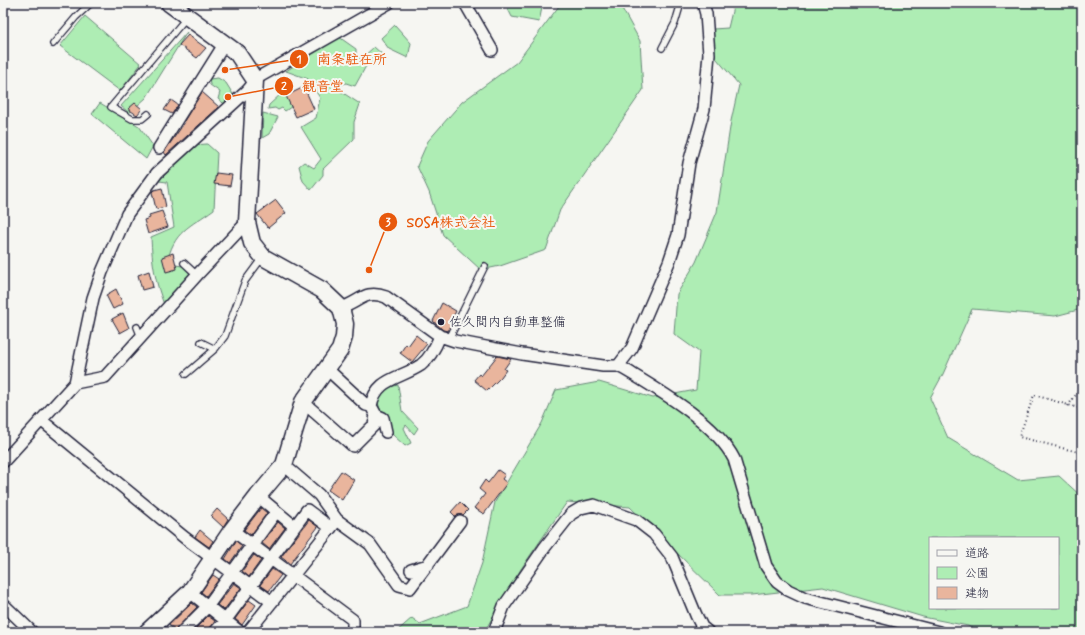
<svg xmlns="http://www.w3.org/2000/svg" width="1085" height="635" font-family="Mynerve,'Klee One',sans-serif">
<rect width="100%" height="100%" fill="#f6f6f2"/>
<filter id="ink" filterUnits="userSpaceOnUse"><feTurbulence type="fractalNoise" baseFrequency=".025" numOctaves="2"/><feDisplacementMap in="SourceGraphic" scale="8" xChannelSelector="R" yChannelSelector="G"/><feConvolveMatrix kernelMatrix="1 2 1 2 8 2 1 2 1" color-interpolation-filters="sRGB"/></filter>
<g filter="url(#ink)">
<path fill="#aeedb4" stroke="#688878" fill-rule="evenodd" d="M505,3H543L539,22L512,17Z
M567,3H619L640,41L643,90L560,210L546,250L500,266L481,270L443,235L429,192L417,166L428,141L462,102L517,62L559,6Z
M734,3H1082V159L1078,169H1082V309L1055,316L972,309L943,374L930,398L948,438L1018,480L1059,476L1082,497V632H979L968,626L923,617L823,587L752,595H720L630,507L567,502L521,569L484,632H396L412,618L420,624L467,606L482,563L495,502L542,423L556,390L599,382L653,398L696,390L699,352L674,334L677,294L696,262L717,212L731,121L739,85L711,52L713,29L728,28ZM930,538H1058V608H930Z
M85,16L141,64L120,91L60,46Z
M395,25L411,43L408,58L389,49L381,38Z
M187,32L146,98L129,113L121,106Z
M339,37L356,49V58L363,57L374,47L383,55L380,60L366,66L355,86L346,83L334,87L360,104L354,122V139L323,169V175L311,190L303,181L299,166L304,162L314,168L321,159L301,127L316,118L320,98L308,79L286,71Z
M218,78L226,83L236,99L227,106L218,99L220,92L210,85L209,79Z
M282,93L292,97L291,107L285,111L282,108L278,110L275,108L268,109L269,105Z
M100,103L139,126L153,146L146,159L92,114Z
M263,113L278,117L269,134L262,138Z
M207,144L217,153L214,209C190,227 173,231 167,264L183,266L192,276L165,307C155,282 152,263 151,237L174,227L167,182L159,181L193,145Z
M398,385L402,411L418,428L414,434L406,425L404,428L411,443L405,446L393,435L387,418L382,416L377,399L386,388Z"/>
<path fill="#e9b59d" stroke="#22223b" d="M188,35L206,48L197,58L179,45Z
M304,87L314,109L296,117L286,96Z
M202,92L219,107L166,155L164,152L185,122L184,121Z
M171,100L178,105L172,114L164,110Z
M135,103L142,109L137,115L128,109Z
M216,173L232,175L230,186L214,184Z
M162,188L166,207L156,209L152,192L154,190Z
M276,200L286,213L268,228L257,214Z
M162,211L168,227L148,234L144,220L150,218L149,215Z
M173,253L177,269L166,272L162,257Z
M149,271L153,287L142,290L138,275Z
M116,289L123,304L113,309L106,295Z
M442,303L456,311L450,323L452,324L448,331L443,330L433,321Z
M123,313L129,328L120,333L112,319Z
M416,335L427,344L412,362L400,353L406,344L408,346Z
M497,356L511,359L504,369L506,370L501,377L487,391L474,380L479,374L481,376Z
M498,470L505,475L502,479L507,483L484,514L474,508L485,494L479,489L485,480L488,483Z
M341,471L354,480L342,500L328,490Z
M460,502L468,510L463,515L455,516L451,512Z
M261,508L267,513L251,535L244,530Z
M217,509L228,519L223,527L211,516Z
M309,520L318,527L290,564L281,557Z
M278,522L285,528L269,549L262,543Z
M200,530L213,541L209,547L195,537Z
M236,541L242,546L230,563L225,559Z
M254,555L261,560L249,577L242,571Z
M272,569L281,575L269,591L260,585Z
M213,575L219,579L206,596L201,592Z
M234,583L241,588L224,610L217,605Z
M249,600L256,605L242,625L235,619Z
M192,603L197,607L175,630L169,625Z
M208,616L215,621L208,632H192Z"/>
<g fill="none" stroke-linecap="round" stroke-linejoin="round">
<g stroke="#22223b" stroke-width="8">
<path id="lane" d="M53,44L76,17L91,3
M662,48L675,23L681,3
M148,114L142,119H132L111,107L187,17
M184,263L197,275
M137,327L141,337
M449,339L485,266
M201,342L215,349
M186,374L215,349L225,336L245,281L262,258"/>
</g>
<g stroke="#22223b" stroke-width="14">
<path id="street" d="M465,3L492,50
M159,148L225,43
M247,222L197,275L105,377L75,383L93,298L102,272L127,214L157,173L247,91L259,77L389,3
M341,308C360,302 365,289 386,297L440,336L455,341L522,354L603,366H618L624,369C660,391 715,422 734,459L766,566L777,582L788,590L805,598L939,632
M618,366L632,348L669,262L678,235L689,163L704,109L709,54L706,14L703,3
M303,402L353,446L374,425L376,415L371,406L366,405L326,368
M371,406C376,378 400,379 421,365C429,359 436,346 440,336
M376,415L383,418L386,432
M41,420L185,538L272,602
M3,462L75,383
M284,465L319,495L337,520L370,544L399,585L410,588L460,521
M258,496L294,526
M232,530L353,620V630L351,632
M411,570L428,565
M190,592L240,632
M3,604L32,632
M182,632L207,607L276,512
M215,632L225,621L307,510L331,528
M248,632L334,524
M494,632L504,606L545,547L571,514L581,508L594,505L636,520L654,534L672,557L696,615L702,627L708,632"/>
</g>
<g stroke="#22223b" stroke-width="19">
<path id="secondary" d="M147,632L190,592L232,530L258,496L284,465L303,402L340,350L344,337L345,324L341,308L322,290L263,257L252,243L247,222L255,80L237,53L169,3"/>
</g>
<path stroke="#22223b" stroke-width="2" stroke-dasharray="1 3" stroke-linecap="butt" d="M1068,406L1082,386
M1082,409L1034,395L1019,437L1082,453"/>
<use href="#lane" stroke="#f6f6f2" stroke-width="5.5"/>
<use href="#street" stroke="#f6f6f2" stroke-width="11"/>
<use href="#secondary" stroke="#f6f6f2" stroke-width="16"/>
</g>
</g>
<circle fill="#22223b" stroke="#f6f6f2" stroke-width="1.5" cx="441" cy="322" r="4"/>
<g text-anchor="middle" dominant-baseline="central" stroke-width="4" stroke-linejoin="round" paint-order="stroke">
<g font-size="13" fill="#22223b" stroke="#f6f6f2" text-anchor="start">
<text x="449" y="322">佐久間内自動車整備</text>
</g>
</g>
<path fill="none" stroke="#e8590c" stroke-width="1.5" d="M225 70L299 59M228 97L284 86M369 270L388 222"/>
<g fill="#e8590c" stroke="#f6f6f2" stroke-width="1.5">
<circle cx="225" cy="70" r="4"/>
<circle cx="228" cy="97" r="4"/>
<circle cx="369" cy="270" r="4"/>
<circle cx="299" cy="59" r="10"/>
<circle cx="284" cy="86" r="10"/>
<circle cx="388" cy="222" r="10"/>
</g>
<g font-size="12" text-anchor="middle" font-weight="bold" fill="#fff">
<text x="299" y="63">1</text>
<text x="284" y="90">2</text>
<text x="388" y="226">3</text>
</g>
<g font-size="14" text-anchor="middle" font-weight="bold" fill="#e8590c" stroke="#f6f6f2" stroke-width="4" stroke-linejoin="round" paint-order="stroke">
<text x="352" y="64">南条駐在所</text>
<text x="323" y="91">観音堂</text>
<text x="451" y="227">SOSA株式会社</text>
</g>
<rect width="1085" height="635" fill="none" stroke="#f6f6f2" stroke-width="16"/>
<rect x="8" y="8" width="1069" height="619" fill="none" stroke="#22223b" stroke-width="1.5" filter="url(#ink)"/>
<rect x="929" y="537" width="130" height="72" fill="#f6f6f2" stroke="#a1a1a9"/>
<rect x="937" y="550" width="20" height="6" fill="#f6f6f2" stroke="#a1a1a9"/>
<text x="965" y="557" font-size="12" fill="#22223b">道路</text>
<rect x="937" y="567" width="20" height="12" fill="#aeedb4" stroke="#a1a1a9"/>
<text x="965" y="577" font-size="12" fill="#22223b">公園</text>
<rect x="937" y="587" width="20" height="12" fill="#e9b59d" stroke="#a1a1a9"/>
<text x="965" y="597" font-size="12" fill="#22223b">建物</text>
</svg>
